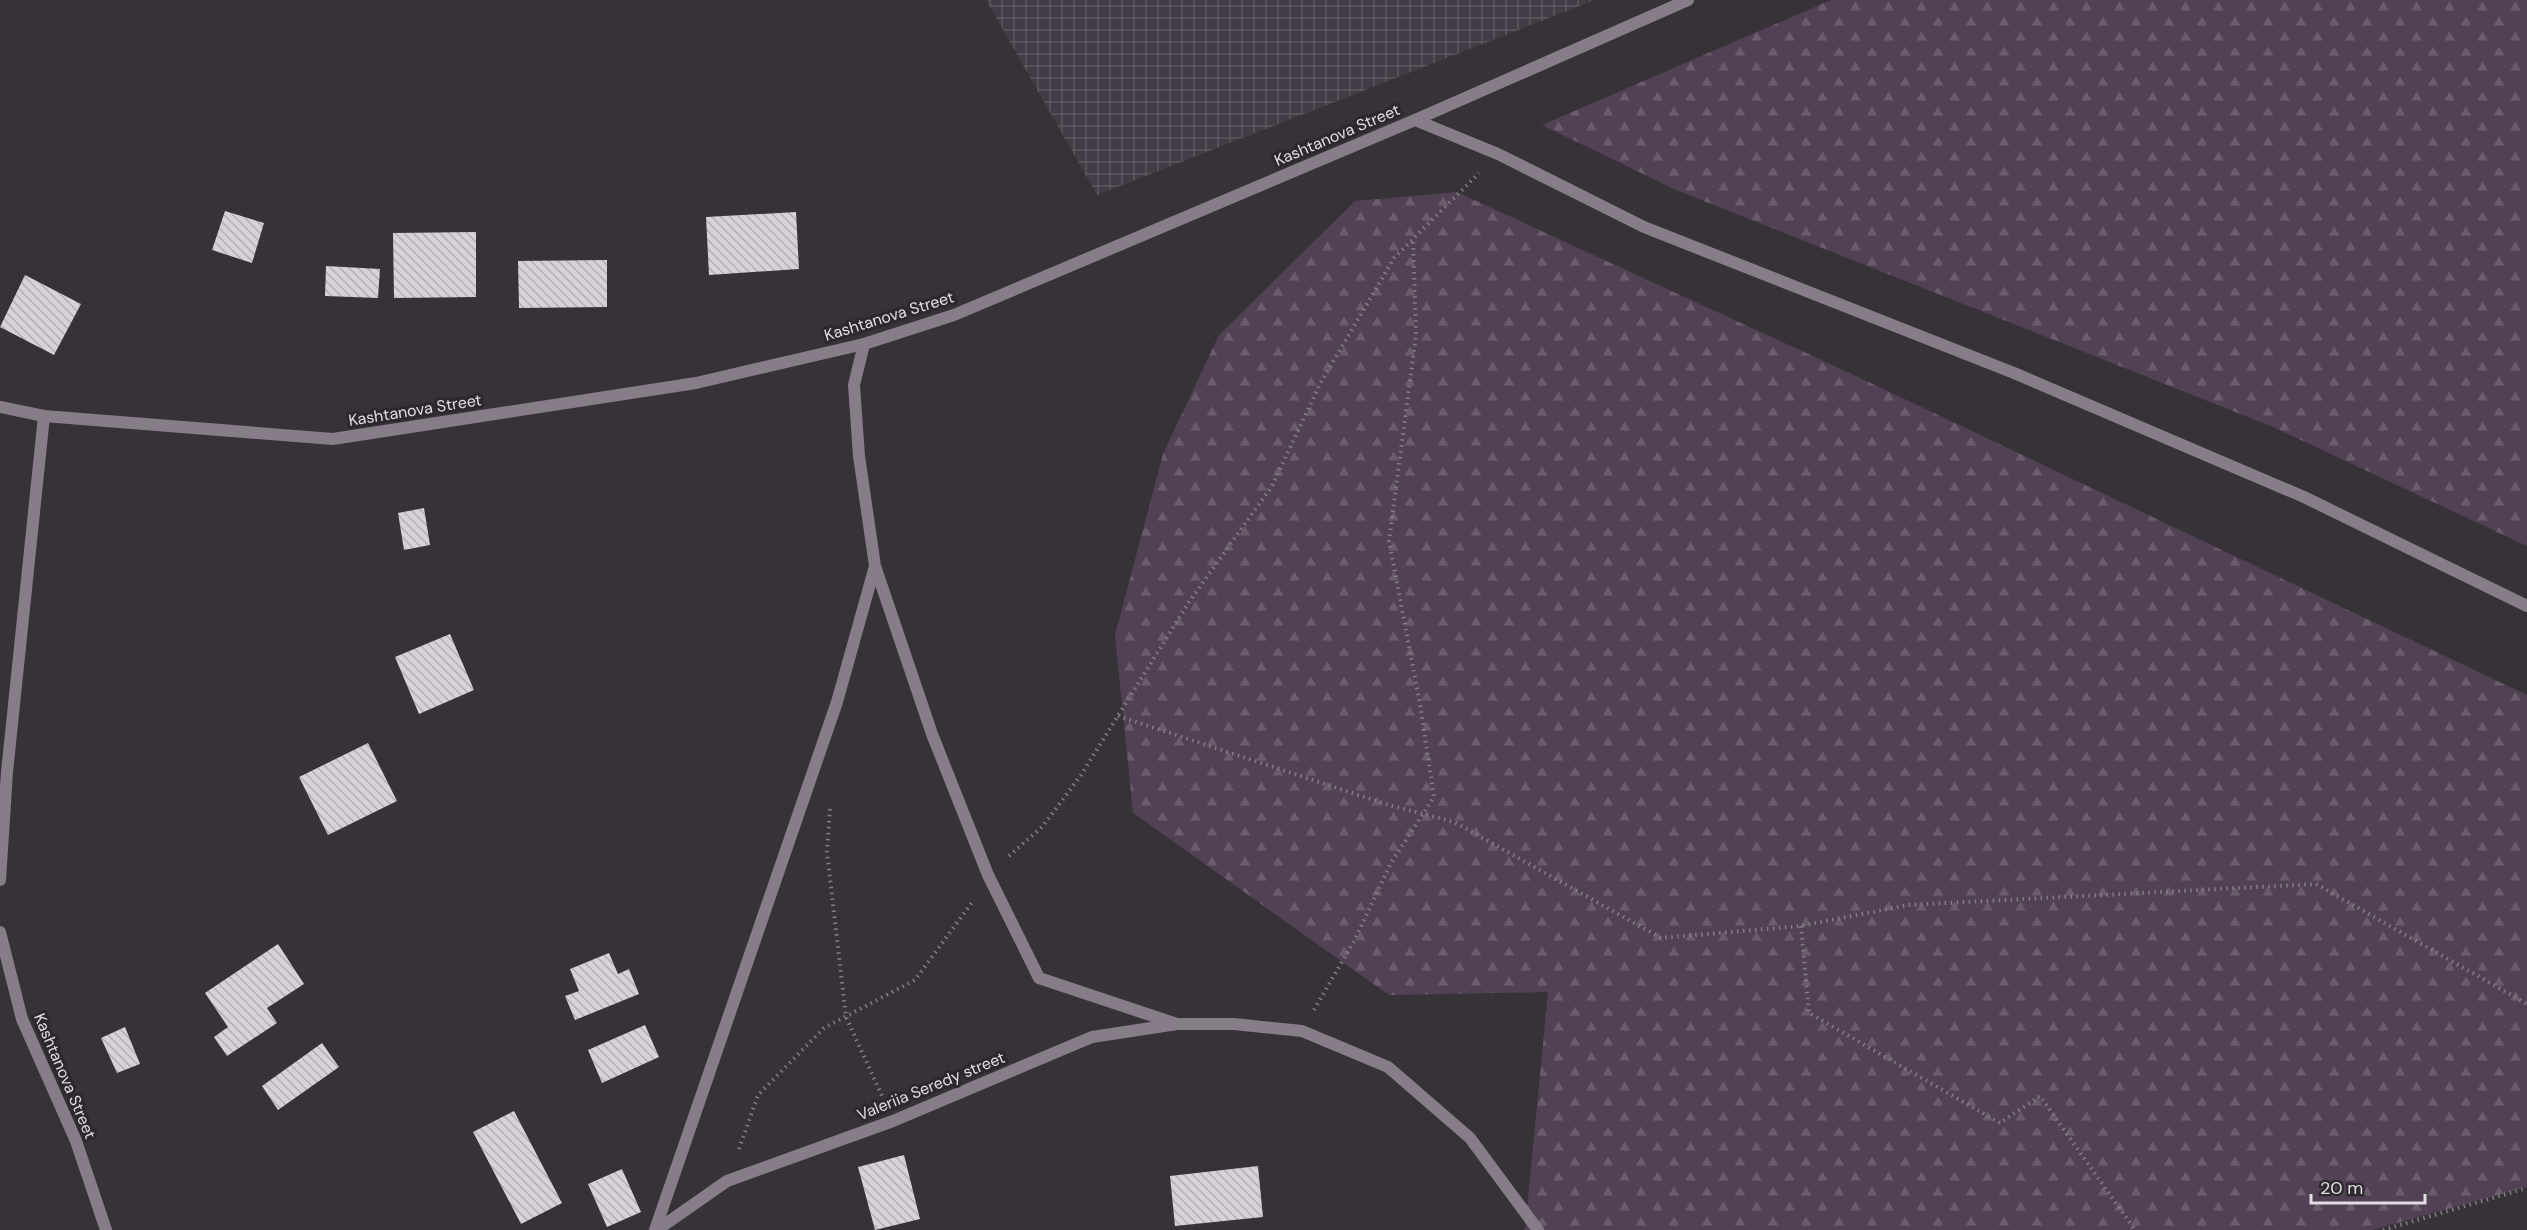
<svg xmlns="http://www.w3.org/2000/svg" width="2527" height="1230" font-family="'DM Sans',sans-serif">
<defs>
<pattern id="industrial-grid" width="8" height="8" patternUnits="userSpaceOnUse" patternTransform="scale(1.5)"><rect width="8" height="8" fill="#433b45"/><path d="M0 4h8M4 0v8" fill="none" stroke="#5e5760"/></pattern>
<pattern id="forest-firs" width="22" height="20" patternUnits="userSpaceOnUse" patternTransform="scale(1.5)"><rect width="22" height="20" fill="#524155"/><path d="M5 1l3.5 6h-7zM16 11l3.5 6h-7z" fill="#6b5c6d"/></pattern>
<pattern id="building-back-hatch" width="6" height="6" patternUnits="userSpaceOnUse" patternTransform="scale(1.5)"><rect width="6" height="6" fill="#d7d1d8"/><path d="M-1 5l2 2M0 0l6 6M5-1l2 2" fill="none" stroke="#b2aeb3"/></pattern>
</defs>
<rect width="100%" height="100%" fill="#363237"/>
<path fill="url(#industrial-grid)" d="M986,0H1595L1097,195Z"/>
<path fill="url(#forest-firs)" d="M1831,0H2527V546L2273,427L1676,190L1542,125Z
M1457,192L1856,376L2527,695V1187L2372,1230H1525L1548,992L1389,995L1133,813L1115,635L1163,454L1219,335L1355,201Z"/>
<path fill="url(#building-back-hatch)" d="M225,211L264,223L252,263L212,250Z
M796,212L799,269L709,275L706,217Z
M476,232V297L394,298L393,233Z
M607,260V307L519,308L518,261Z
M326,266L380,269L378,298L325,296Z
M25,275L81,304L54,355L0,327Z
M424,508L430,545L404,550L398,513Z
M450,634L474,690L419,714L395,657Z
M368,743L397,801L328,835L299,777Z
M278,944L304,984L267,1008L277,1023L227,1056L214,1037L228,1027L205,993Z
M609,953L618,974L629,969L639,994L575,1020L565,996L579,991L570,969Z
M645,1025L659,1057L602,1083L588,1050Z
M125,1027L140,1064L117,1073L101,1038Z
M322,1043L339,1067L278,1110L262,1086Z
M514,1111L562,1203L521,1224L473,1132Z
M904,1155L920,1219L875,1230L858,1167Z
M1258,1166L1263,1217L1175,1226L1170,1176Z
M622,1169L641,1212L607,1227L588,1184Z"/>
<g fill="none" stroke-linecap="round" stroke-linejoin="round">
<path stroke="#827f83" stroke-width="4" stroke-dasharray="1.5 4.5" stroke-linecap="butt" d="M1118,716L1389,805L1454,822L1661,938L1801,926L1908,905L2316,884L2527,1004
M830,809L827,852L846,1017L883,1098
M1009,856L1043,826L1081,775L1189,602L1272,486L1320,384L1394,258L1479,173
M1801,926L1809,1013L2000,1123L2040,1096L2135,1230
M1314,1010L1354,941L1391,863L1434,797L1420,704L1389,541L1416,335L1413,239
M739,1149L758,1095L824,1028L915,980L973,901
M2383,1230L2527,1188"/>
<path stroke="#877d88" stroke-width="12" d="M1234,1024L1302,1031L1388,1067L1470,1138L1538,1230"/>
<path stroke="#877d88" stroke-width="12" d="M1415,120L1498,154L1644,227L2014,373L2304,497L2527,606
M864,344L854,385L859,456L875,566L932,734L988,875L1039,978L1177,1024
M0,880L7,772L44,416
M0,932L22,1019L76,1141L106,1230
M655,1230L837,702L875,566
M657,1230L727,1181L893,1121L1092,1037L1177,1024H1234"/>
<path stroke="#877d88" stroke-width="12" d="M0,407L44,416L333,439L696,383L864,344L954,315L1415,120L1688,0"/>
</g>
<g text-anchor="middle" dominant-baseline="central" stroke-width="6" stroke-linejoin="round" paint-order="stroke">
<g font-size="16" fill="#e1dee2" stroke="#2c282d">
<text transform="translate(1337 135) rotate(-23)">Kashtanova Street</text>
<text transform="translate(889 316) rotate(-17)">Kashtanova Street</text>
<text transform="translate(415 410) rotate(-9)">Kashtanova Street</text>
<text transform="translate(65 1076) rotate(67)">Kashtanova Street</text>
<text transform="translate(931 1086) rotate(-22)">Valeriia Seredy street</text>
</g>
</g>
<path d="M2311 1194v9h114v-9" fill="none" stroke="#e1dee2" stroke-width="3"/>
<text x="2320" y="1194" font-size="18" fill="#e1dee2" stroke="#2c282d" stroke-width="4.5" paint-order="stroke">20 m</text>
</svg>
